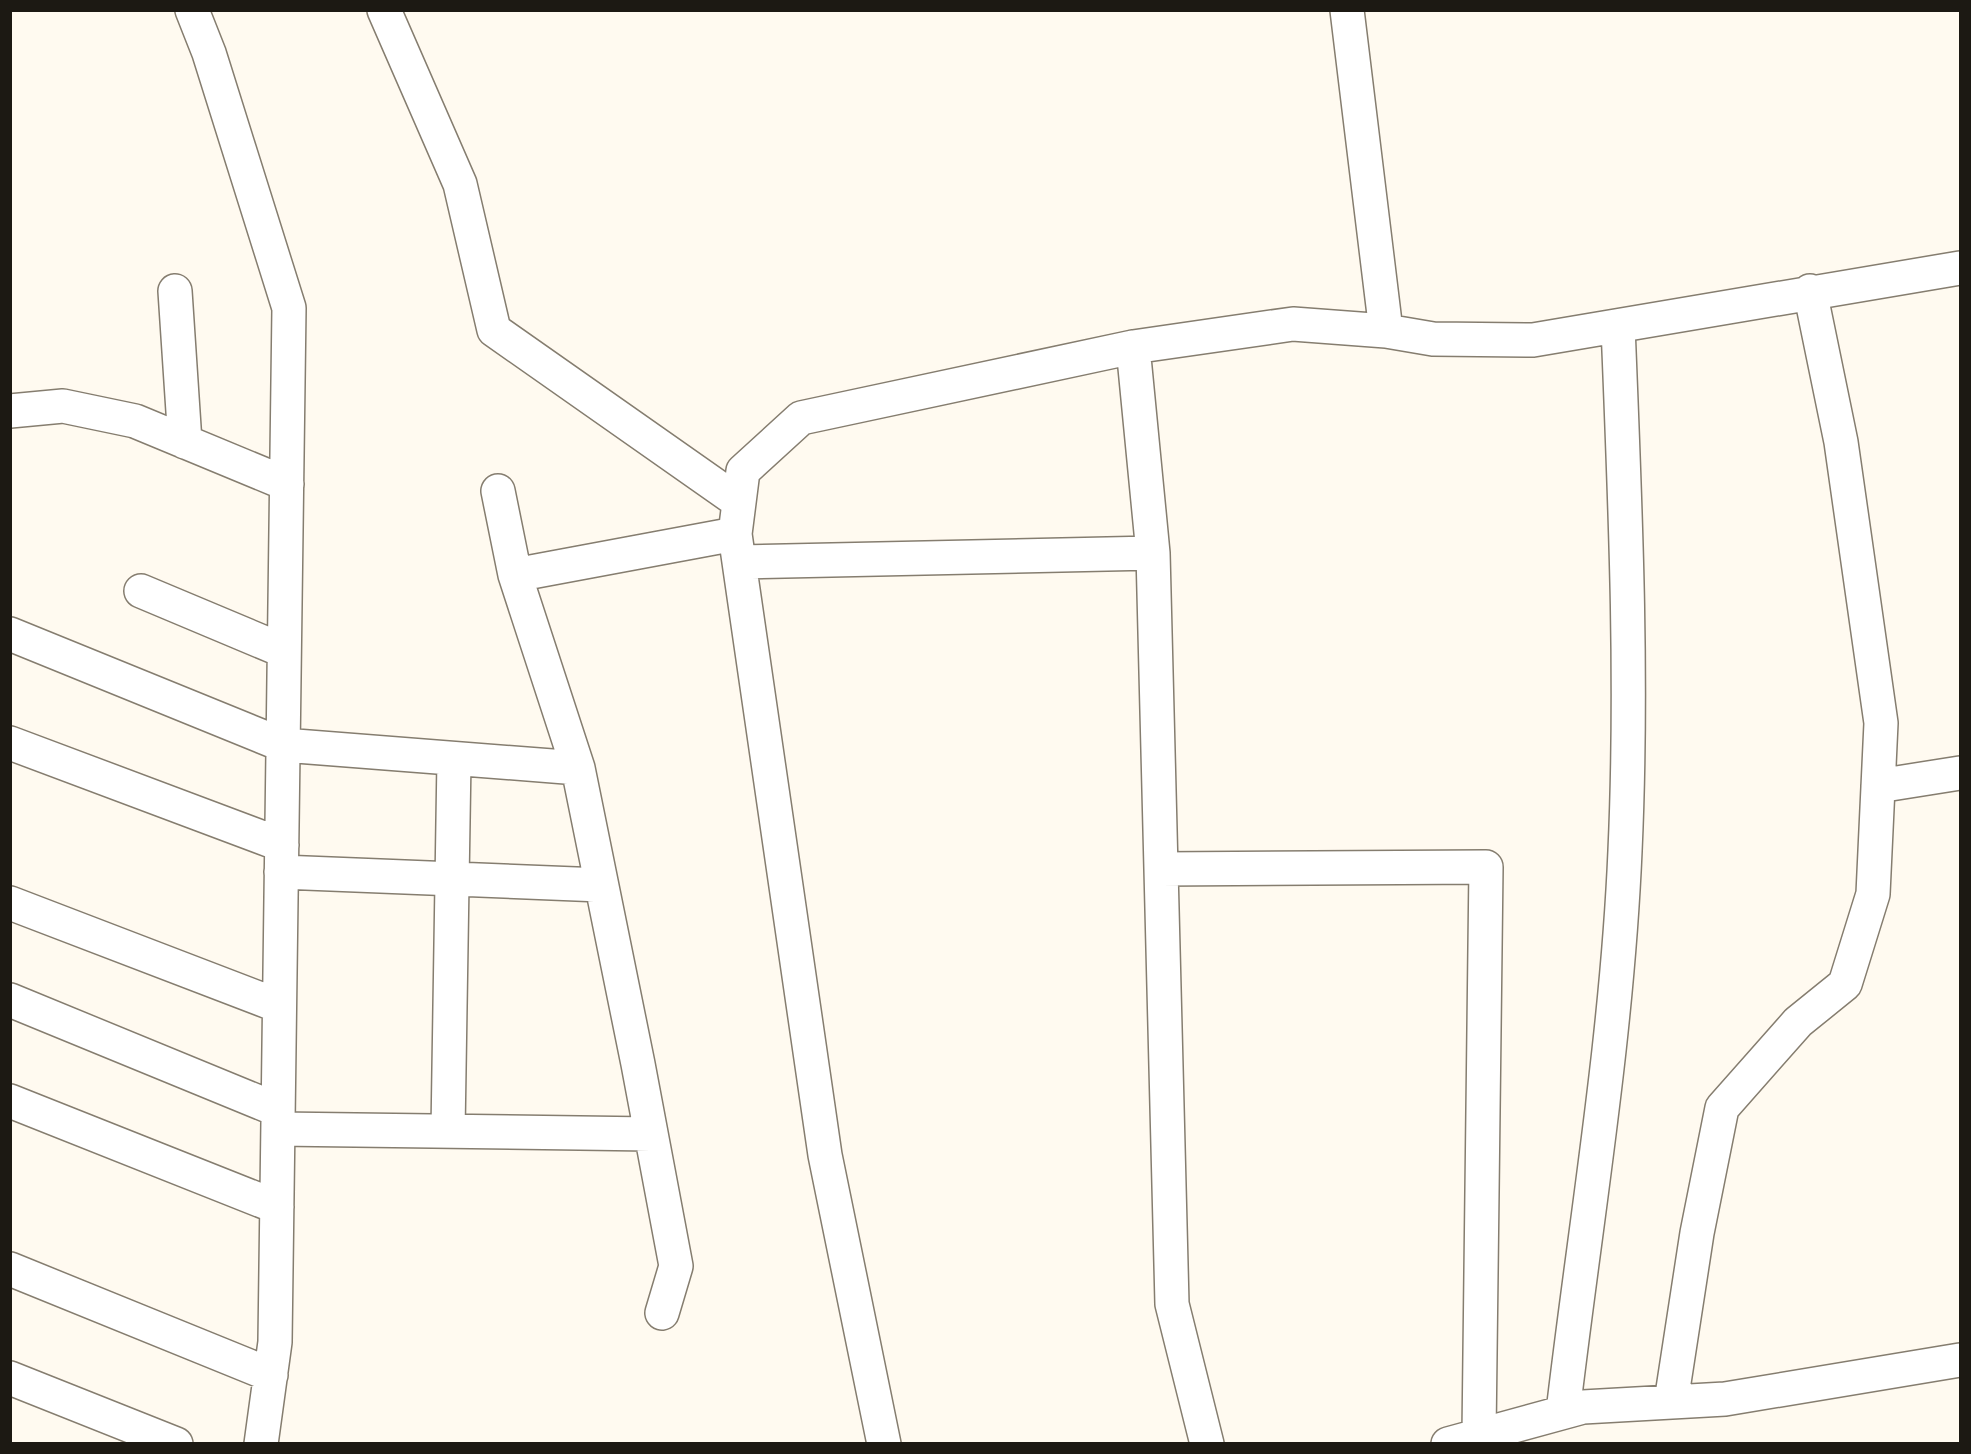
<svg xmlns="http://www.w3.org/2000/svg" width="1971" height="1454" font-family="Manrope,sans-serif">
<rect width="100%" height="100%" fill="#fffaf0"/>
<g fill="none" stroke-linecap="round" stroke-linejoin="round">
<g stroke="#857d6f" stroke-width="36">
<path id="minor" d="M192,10L209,53L289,308L275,1342L261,1444
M384,10L460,184L494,330L739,502
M1347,10L1386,331
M175,291L185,442
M1133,347L1153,553L1172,1304L1207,1444
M10,411L63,406L135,421L287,484
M498,491L515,575L578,768L638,1064L676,1266L662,1313
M739,562L1153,553
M515,575L735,534
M141,591L284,651
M10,634L283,745L578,768
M10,743L282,845
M1878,786L1960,773
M1161,869L1486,867L1479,1435
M281,872L601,885
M10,903L279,1006
M10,1000L278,1110
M10,1101L277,1207
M278,1129L651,1134
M448,1131L454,759
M10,1269L271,1375
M10,1378L176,1444
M1671,1402L1697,1233L1722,1108L1798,1022L1845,984L1873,894L1881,723L1841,442L1810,291
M1563,1412C1585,1225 1617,1040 1625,851C1633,676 1625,501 1618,326
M884,1444L825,1155L739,562L735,534L743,471L801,418L1133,347L1293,324L1386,331L1433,339L1533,340L1960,268
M1448,1444L1583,1407L1725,1399L1960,1360"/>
</g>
<use href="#minor" stroke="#fff" stroke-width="33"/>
</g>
<rect width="1971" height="1454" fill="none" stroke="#1c1913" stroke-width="24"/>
</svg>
